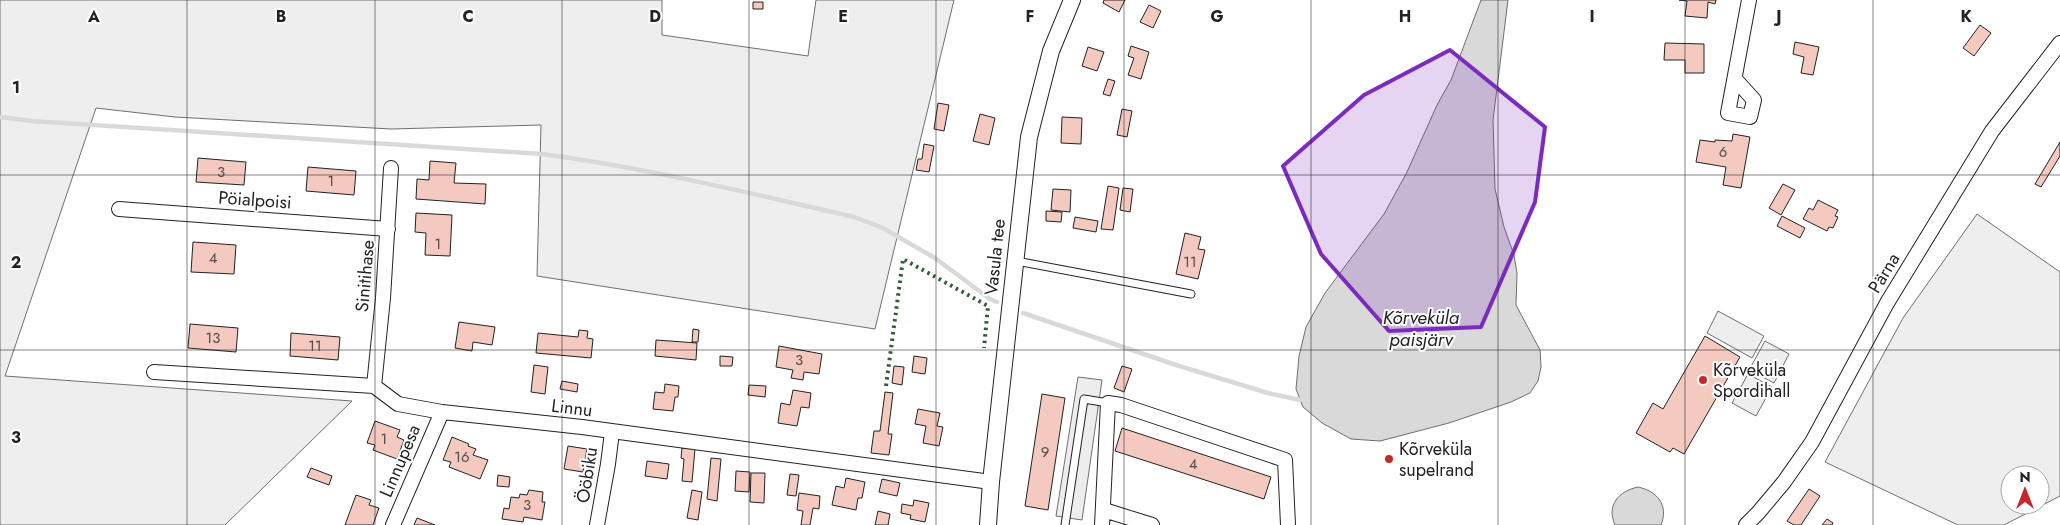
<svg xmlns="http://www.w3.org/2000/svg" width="2060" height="525" font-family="Jost,sans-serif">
<rect width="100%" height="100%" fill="#fff"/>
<path fill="#eee" stroke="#6f6f6f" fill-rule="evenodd" d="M0,0H662V35L808,56L816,0H954L875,329L537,276L541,125L391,129L175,117L96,108L5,376L352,401L225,525H0Z
M1977,214L2060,272V496L2004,525H1958L1825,462L1903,318ZM2010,475H2040V505H2010Z
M1718,311L1764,336L1752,358L1707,333Z
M1765,341L1789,354L1774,383L1749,370Z
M1748,374L1772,387L1756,416L1732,403Z"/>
<path fill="#ededed" stroke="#6f6f6f" d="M1078,377L1102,380L1082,520L1056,516Z"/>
<path fill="#d9d9d9" stroke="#6f6f6f" d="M1481,0H1508L1493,120L1495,189L1504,227L1514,255L1517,273L1516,305L1540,350L1541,367L1538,381L1530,393L1511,402L1449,423L1380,441L1351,439L1322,423L1303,407L1296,389L1299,356L1306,327L1325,293L1384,214L1407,172L1437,105L1451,80Z
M1638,487C1657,491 1669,505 1661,525H1615C1606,505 1619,491 1638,487Z"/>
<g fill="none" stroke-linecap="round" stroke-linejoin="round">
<path stroke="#d9d9d9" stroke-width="4.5" d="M0,117L32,121L542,154C647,168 750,193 854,217L881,227L935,258L990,299L997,302
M1023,313L1176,365L1268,393L1300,400"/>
</g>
<path fill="#f3c9c0" stroke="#222" d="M1104,0H1125L1119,12L1103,3Z
M1679,0H1716L1715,4L1708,2L1707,18L1685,16L1687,1Z
M753,2H763V9H753Z
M1149,5L1161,11L1153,28L1140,22Z
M1980,25L1991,33L1974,56L1963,48Z
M1795,42L1819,47L1813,75L1801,73L1804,57L1793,54Z
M1665,43L1704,44V73H1685V60H1664Z
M1131,46L1149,52L1141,79L1128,75L1134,58L1128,56Z
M1088,47L1104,52L1097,71L1082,66Z
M1108,79L1115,81L1110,96L1103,94Z
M938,103L949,105L944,131L934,129Z
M1122,109L1132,111L1127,137L1117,135Z
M980,114L995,118L989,145L973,141Z
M1062,117L1082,118L1081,144L1061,143Z
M1733,134L1750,137L1741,188L1723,185L1726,167L1696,162L1700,140L1715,142V140L1732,141Z
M2060,142V156L2041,187L2035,184Z
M924,144L934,146L929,172L916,170L918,159H922Z
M198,158L246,162L244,185L196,182Z
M430,161L456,163L454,183L486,184L485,204L416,199L417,179L429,180Z
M308,167L356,171L354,195L306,191Z
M1783,184L1795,190L1781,215L1769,208Z
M1108,186L1119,188L1113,230L1101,229Z
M1123,188L1133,189L1130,212L1120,210Z
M1053,189L1071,190L1070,212L1051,210Z
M1818,200L1838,210L1835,216L1838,217L1833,228L1829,227L1827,231L1803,219L1809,208L1813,210Z
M1046,211L1062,212L1061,222L1046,221Z
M416,213L452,215L450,256L425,255L426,233L415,232Z
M1782,216L1805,228L1800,238L1777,226Z
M1075,217L1098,221L1096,232L1073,228Z
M1185,233L1201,237L1198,249L1205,250L1198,279L1176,274Z
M193,242L236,245L234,274L191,272Z
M459,322L495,327L492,345L473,342L472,351L455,348Z
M190,324L238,328L236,352L188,348Z
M693,329L699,330L698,342H692Z
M579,330L588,331L587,338L593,339L591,358L536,353L538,333L578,337Z
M291,333L340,337L338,360L290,356Z
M1705,336L1740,357L1684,454L1673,448L1670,452L1636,433L1653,403L1663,409Z
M656,340L697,343L696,360L655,356Z
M779,346L822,354L819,374L804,372L803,380L791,378L793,370L776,367Z
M720,356L733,357L732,366H720Z
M914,356L927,358L925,374L912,372Z
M534,365L548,367L545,394L531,392Z
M894,366L904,367L902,385L892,383Z
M1122,366L1132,369L1124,392L1114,388Z
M562,381L578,384L577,392L560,389Z
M665,384L679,386L678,397H675L673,411L653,409L655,392L664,393Z
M749,385L766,386L765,397L748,395Z
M793,390L811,393L809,408L801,407L797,426L778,423L781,403L790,405Z
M885,392L893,393L888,434H892L889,455L871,453L874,431H880Z
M1042,394L1065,398L1048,510L1025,506Z
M918,409L940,413L937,426L943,427L939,446L923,443L926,426L915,424Z
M375,421L400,430L397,437L404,440L397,459L373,450L375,445L367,443Z
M1122,428L1271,477L1264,499L1115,451Z
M452,437L469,444L468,446L476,449L473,455L488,460L480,479L449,467L451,462L443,460Z
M568,446L587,449L583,472L564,469Z
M682,448L695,449L692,482L682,481L684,459L681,458Z
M711,458L721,459L717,501L707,499Z
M647,461L669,464L667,479L645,476Z
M311,468L332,476L329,485L307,477Z
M736,471L750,472L749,492L735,491Z
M751,473H765L764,503L750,502Z
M790,474L799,475L796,496L787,495Z
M498,475L510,477L509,487L497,486Z
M846,478L865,482L862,498H858L856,510L832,505L836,486L844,488Z
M882,479L900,483L897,496L879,492Z
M1809,489L1820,496L1801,525H1794L1787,521Z
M529,490L543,492L542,502H545L542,520L524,517L523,522L502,519L504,508L509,509L511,497L519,498L520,494L527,495Z
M692,490L702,492L698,520L687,518Z
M799,493L820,496L819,509L813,508L810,525H801L803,511L797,510Z
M356,495L371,500L369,505L379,508L373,525H345Z
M914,500L929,503L925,522L910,519L911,515L901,513L902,504L913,506Z
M878,511L890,514L888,525H875Z
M417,518L435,525H414Z
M1827,519L1833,523L1832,525H1822Z"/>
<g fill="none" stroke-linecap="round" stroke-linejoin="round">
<g stroke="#222" stroke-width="9">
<path id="service" d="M1016,261L1191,294
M1065,525L1084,399L1108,403"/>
</g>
<g stroke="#222" stroke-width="16">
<path id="minor" d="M1735,79L1754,100L1750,117L1728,113L1749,0
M119,209L388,229
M154,372L374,386L398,404L442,412L582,427L991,482
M374,386L383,298L391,168
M1104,510L1152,525
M393,525L442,412
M597,525L608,464L612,432
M1102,525L1108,403L1121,405L1285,460L1288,525
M1746,525L1758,513L1784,482L1812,442L1887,303L1992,131L2060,43"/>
</g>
<g stroke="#222" stroke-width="18">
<path id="tertiary" d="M988,525L991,482L1029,137L1051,51L1072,0"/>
</g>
<use href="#service" stroke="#fff" stroke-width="7"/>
<use href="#minor" stroke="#fff" stroke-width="14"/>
<use href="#tertiary" stroke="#fff" stroke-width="16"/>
<path stroke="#2f5e38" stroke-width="4" stroke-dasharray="2.5 4" stroke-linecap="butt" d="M886,386L903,259L988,306L984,348"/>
</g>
<path fill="#7b2cbf" fill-opacity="0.2" stroke="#7b2cbf" stroke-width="4" stroke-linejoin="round" d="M1450,50L1545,127L1535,202L1481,327L1389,331L1321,254L1283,166L1364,95Z"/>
<path fill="none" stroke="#222" stroke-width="1" stroke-opacity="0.55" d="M187,0V525M375,0V525M562,0V525M749,0V525M936,0V525M1124,0V525M1311,0V525M1498,0V525M1685,0V525M1873,0V525M0,175H2060M0,350H2060"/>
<g fill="#c62828" stroke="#fff" stroke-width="2">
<circle cx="1703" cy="380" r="5"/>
<circle cx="1389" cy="459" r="5"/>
</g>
<g text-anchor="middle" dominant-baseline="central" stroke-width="4" stroke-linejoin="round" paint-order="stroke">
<g font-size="15" fill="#564c4a">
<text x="1723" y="152">6</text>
<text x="221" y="172">3</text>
<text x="331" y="181">1</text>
<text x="438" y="244">1</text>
<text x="213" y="258">4</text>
<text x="1190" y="262">11</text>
<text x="213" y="338">13</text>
<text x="315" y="346">11</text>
<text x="799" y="360">3</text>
<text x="384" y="439">1</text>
<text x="1045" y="452">9</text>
<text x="462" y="457">16</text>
<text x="1193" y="464">4</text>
<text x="527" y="505">3</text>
</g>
<g font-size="18" fill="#222" stroke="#fff">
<text transform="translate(255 200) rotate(4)">Pöialpoisi</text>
<text transform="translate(995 257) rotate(-84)">Vasula tee</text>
<text transform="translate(1884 273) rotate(-59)">Pärna</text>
<text transform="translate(365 276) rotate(-85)">Sinitihase</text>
<text transform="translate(572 408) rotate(7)">Linnu</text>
<text transform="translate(400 461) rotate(-67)">Linnupesa</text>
<text transform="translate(587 475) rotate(-81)">Ööbiku</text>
</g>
<g font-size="18" fill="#222" stroke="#fff" text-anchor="start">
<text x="1713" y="370">Kõrveküla<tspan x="1713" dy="21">Spordihall</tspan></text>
<text x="1399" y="449">Kõrveküla<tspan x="1399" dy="21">supelrand</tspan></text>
</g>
<g font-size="19" font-style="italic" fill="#222" stroke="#fff">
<text x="1421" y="317">Kõrveküla<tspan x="1421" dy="22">paisjärv</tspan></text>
</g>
</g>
<g font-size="16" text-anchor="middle" font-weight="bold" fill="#222" stroke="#fff" stroke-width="4" stroke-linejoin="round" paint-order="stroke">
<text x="94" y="22">A</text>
<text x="281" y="22">B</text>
<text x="468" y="22">C</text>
<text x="655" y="22">D</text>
<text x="843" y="22">E</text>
<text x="1030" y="22">F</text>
<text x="1217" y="22">G</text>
<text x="1405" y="22">H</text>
<text x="1592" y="22">I</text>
<text x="1779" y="22">J</text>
<text x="1966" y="22">K</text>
<text x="16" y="93">1</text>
<text x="16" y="268">2</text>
<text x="16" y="443">3</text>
</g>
<g transform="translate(2025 490)"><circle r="24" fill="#ffffff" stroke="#a7a7a7"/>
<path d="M0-4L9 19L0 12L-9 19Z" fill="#c62828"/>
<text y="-8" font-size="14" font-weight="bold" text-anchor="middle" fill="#222222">N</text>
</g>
</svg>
